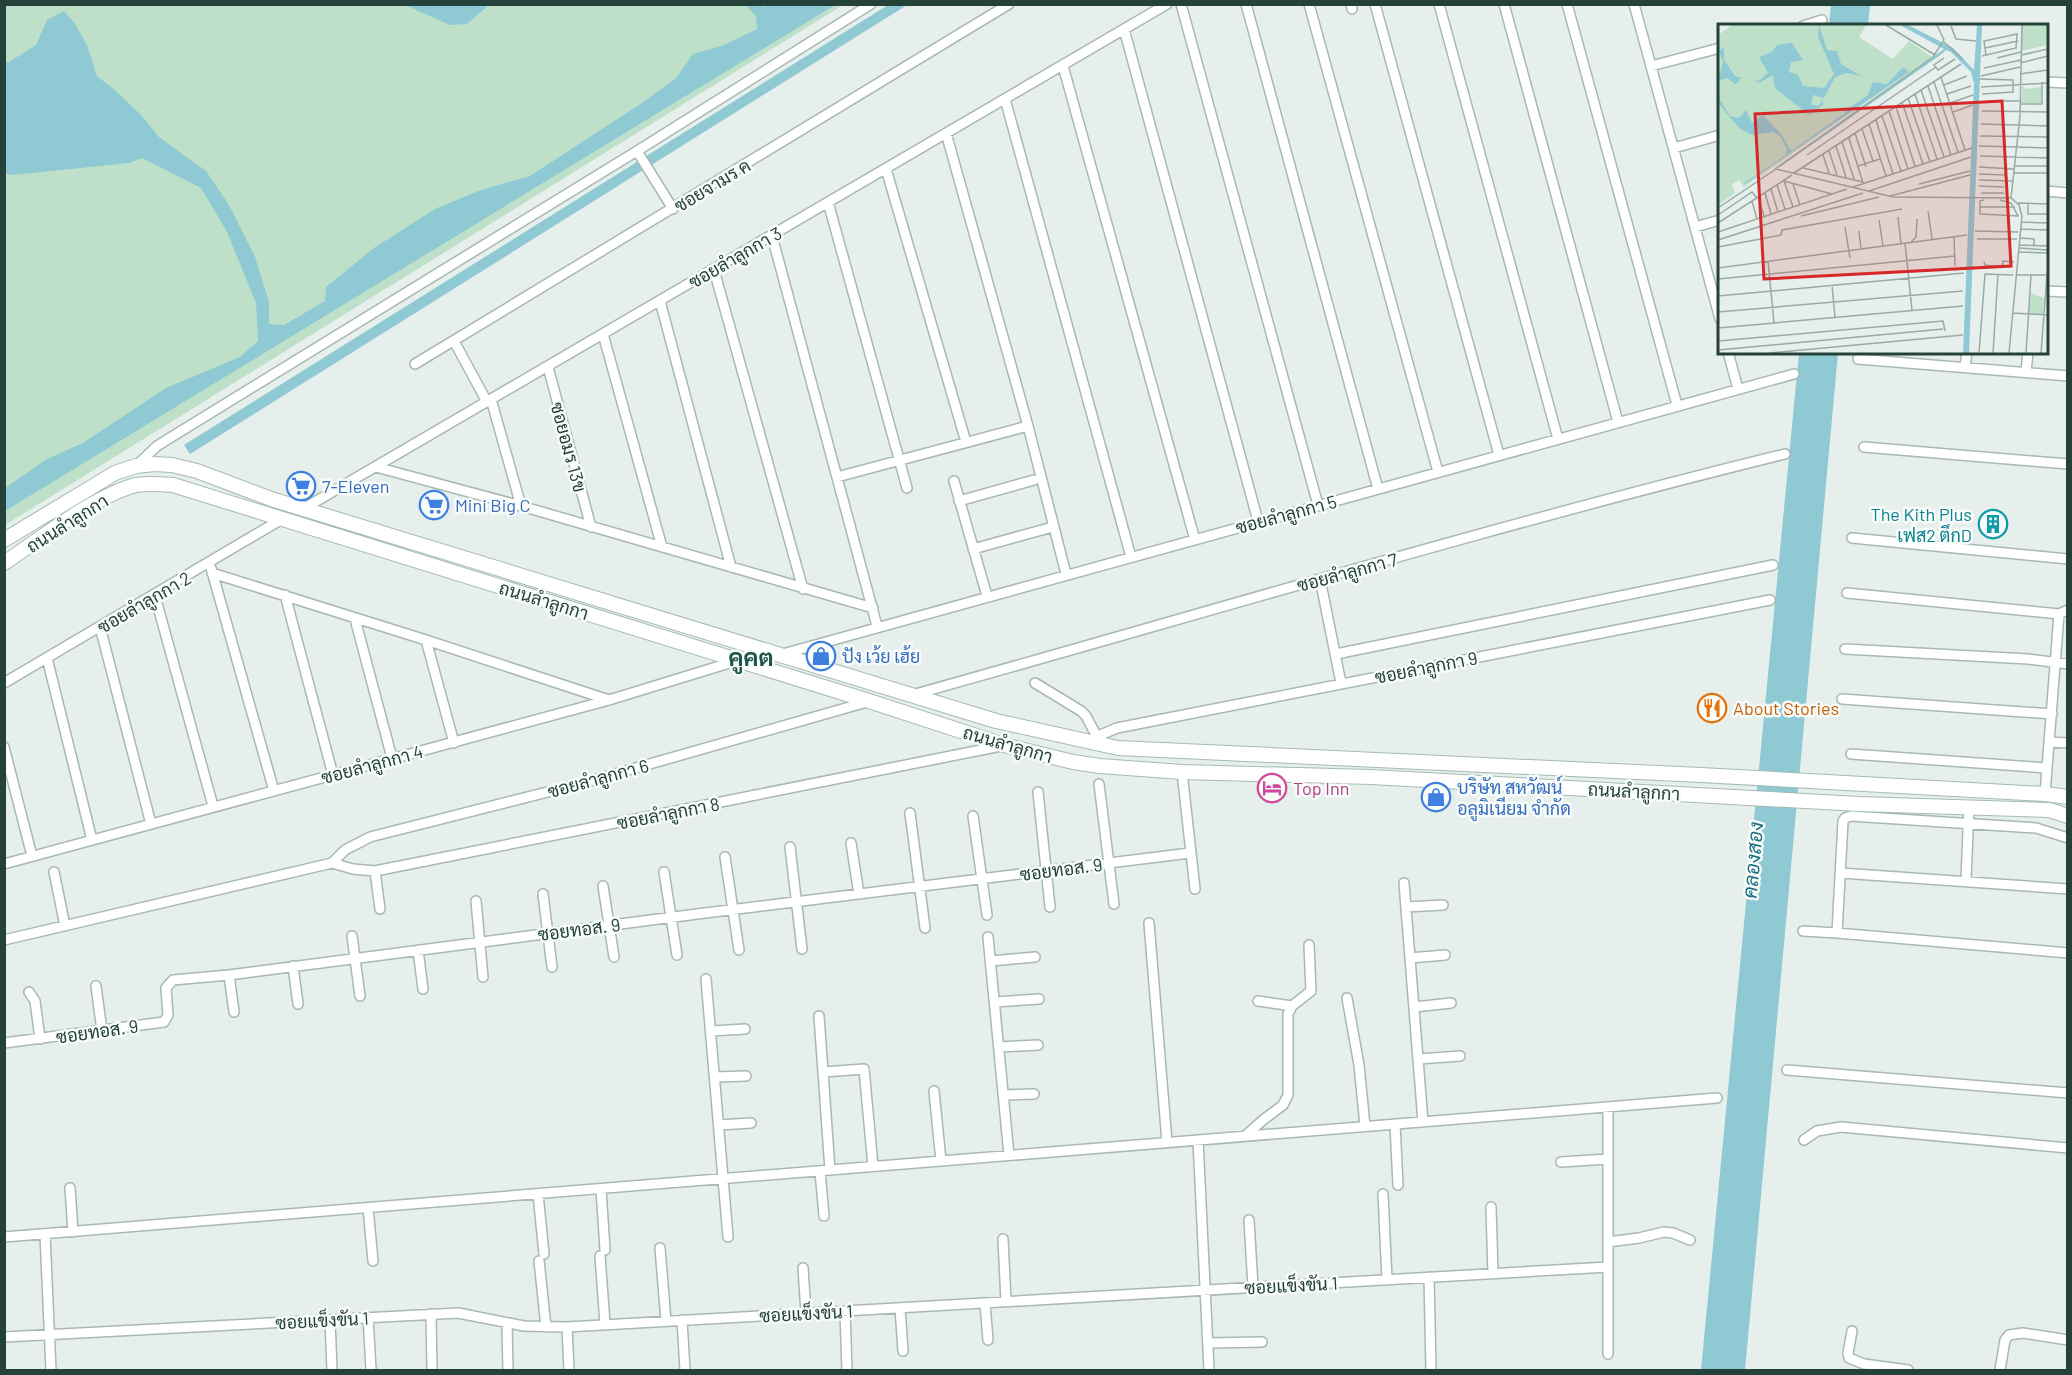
<svg xmlns="http://www.w3.org/2000/svg" width="2072" height="1375" font-family="Barlow,Sarabun,sans-serif">
<rect width="100%" height="100%" fill="#e6efeb"/>
<path fill="#bfe0c8" d="M5,5H843L5,525Z"/>
<path fill="#8ec9d4" d="M405,5H489L467,24L450,25Z
M769,5H835L5,511V488L47,459L83,443L166,388L240,357L258,341L256,303L227,232L201,188L142,158L129,163L12,175L5,173V62H9L36,45L47,20L64,11L75,24L87,45L97,76L115,90L142,116L159,137L206,171L229,205L255,257L269,302V324L284,325L325,301L326,287L374,248L435,209L481,190L530,176L645,101L676,78L693,54L724,45L757,29L756,16L746,5H760L763,7Z
M888,5H907L190,454L184,445Z
M1831,5H1870L1868,25H1829Z
M1799,353H1838L1745,1370H1701Z"/>
<g fill="none" stroke-linecap="round" stroke-linejoin="round">
<g stroke="#a8b8b2" stroke-width="12">
<path id="street" d="M1181,4L1318,505
M1246,4L1378,489
M1309,4L1438,472
M1351,4L1352,9
M1375,4L1499,455
M1439,4L1558,439
M1504,4L1618,422
M1567,4L1677,405
M1634,4L1720,319
M1803,26L1822,20
M1124,29L1258,521
M1063,66L1195,540
M1651,66L1720,48
M2046,82L2068,83
M1005,99L1131,557
M946,133L1028,426L1066,574
M1674,148L1720,135
M637,151L673,209
M886,169L966,442
M2046,191L2068,193
M828,202L907,488
M1695,227L1720,220
M772,236L877,626
M714,270L803,589
M2046,291L2068,292
M660,301L731,567
M603,334L662,547
M454,341L487,402
M1728,352L1738,389
M1858,359L2068,376
M415,364L1009,4
M548,367L591,527
M1965,367L1967,352
M2026,372L2028,352
M491,399L521,506
M1864,447L2068,464
M136,466L157,446L173,436L637,151L871,4
M376,467L521,506L873,608
M837,477L1028,426
M954,481L987,596
M959,501L1034,480
M303,509L1167,4
M1852,538L2068,559
M973,549L1049,528
M211,568L274,791
M212,573L426,640L609,700
M1320,579L1341,683
M1847,593L2059,614L2068,610
M285,595L333,775
M155,596L213,806
M355,619L392,758
M100,627L151,824
M426,640L454,743
M1845,649L2028,659L2068,664
M1336,654L1773,565
M779,655L1794,374
M47,658L92,840
M4,683L282,519
M1035,683L1081,711L1086,716L1096,735
M912,695C1202,614 1492,526 1785,454
M1842,699L2052,714
M1086,741L1117,728L1770,600
M2050,742L2068,743
M4,747L32,856
M1851,754L2047,768
M1182,772L1195,889
M1099,784L1114,904
M1038,792L1050,907
M2045,794L2059,614
M910,813L925,928
M973,816L987,915
M2068,838L2036,828L1851,816L1845,818L1843,821L1837,933L2068,953
M851,843L859,894
M790,847L802,949
M725,857L739,950
M332,863L345,850L370,837L583,783L867,702
M4,864L609,700L736,661
M375,871L380,909
M54,872L65,926
M664,872L677,955
M1841,873L2068,889
M1966,881L1969,806
M1404,883L1423,1122
M603,886L614,957
M543,894L552,967
M476,901L483,977
M1406,907L1443,905
M1149,923L1167,1142
M1803,931L1837,933
M352,936L360,996
M988,937L1009,1155
M4,940L332,863L353,869L375,871L1001,746
M418,950L423,989
M1410,958L1445,955
M991,961L1035,957
M293,966L298,1004
M229,975L234,1012
M706,979L728,1237
M96,986L102,1031
M29,992L35,1001L40,1039
M1347,998L1359,1065L1365,1126
M1258,1001L1292,1006
M995,1002L1039,999
M1414,1007L1451,1003
M819,1016L830,1170
M711,1031L745,1029
M4,1043L164,1022L168,1015L166,988L173,980L229,975L697,914L1190,853
M999,1047L1038,1045
M1419,1059L1460,1056
M1787,1070L2068,1093
M823,1072L864,1069L873,1166
M715,1077L746,1076
M934,1091L941,1161
M1003,1095L1034,1094
M1395,1124L1398,1185
M719,1125L751,1123
M1245,1136L1263,1120L1283,1105L1288,1095V1014L1292,1006L1311,991L1309,945
M1198,1140L1209,1370
M1804,1140L1817,1131L1841,1127L2068,1148
M1561,1162L1608,1159
M820,1171L824,1216
M70,1188L73,1232
M601,1189L605,1250
M538,1194L544,1254
M1383,1194L1387,1280
M1491,1207L1493,1274
M368,1208L373,1261
M1249,1220L1253,1287
M45,1234L51,1370
M4,1237L1717,1098
M1003,1239L1006,1301
M1608,1242L1639,1238L1664,1232L1673,1233L1690,1240
M660,1248L666,1321
M600,1256L605,1324
M539,1261L546,1327
M803,1268L806,1313
M1429,1277L1431,1370
M985,1303L988,1340
M900,1308L903,1351
M845,1311L847,1370
M431,1314L432,1370
M368,1317L371,1369
M330,1320L332,1370
M682,1320L685,1370
M507,1324L508,1370
M567,1327L569,1370
M1852,1331L1848,1353L1849,1358L1864,1364L1908,1370
M4,1337L458,1313L524,1326L567,1327L1608,1267
M1208,1343L1262,1342
M1608,1354V1107
M2000,1370L2005,1340L2009,1335L2023,1333L2068,1340"/>
</g>
<g stroke="#a4bbb3" stroke-width="16">
<path id="secondary" d="M4,540L115,473L136,466L154,464L172,465L197,471L271,499L996,721L1118,748L1701,775L2045,794L2068,797
M4,563C40,539 96,495 136,485C148,483 161,484 173,485L869,701L1004,745L1073,762L1100,766L1182,772L1371,777L1859,804L2049,810L2068,816"/>
</g>
<use href="#street" stroke="#fff" stroke-width="9"/>
<use href="#secondary" stroke="#fff" stroke-width="14"/>
</g>
<defs>
<g id="supermarket-ring" transform="scale(1.5)"><circle r="9.5" fill="#f7fbf9" stroke="#3f7fe0" stroke-width="1.5"/><path d="M-6-5.5h2.5l.6 2H6L4.5 2H-2.5L-4.4-4H-6ZM-1.5 3.2a1.3 1.3 0 1 0 .1 0ZM3 3.2a1.3 1.3 0 1 0 .1 0Z" fill="#3f7fe0"/></g>
<g id="building-ring" transform="scale(1.5)"><circle r="9.5" fill="#f7fbf9" stroke="#0f9aa8" stroke-width="1.5"/><path d="M-4-6H4V6H1V3H-1V6H-4ZM-2.5-4.3h1.7v1.8h-1.7ZM.8-4.3h1.7v1.8H.8ZM-2.5-1h1.7V.8h-1.7ZM.8-1h1.7V.8H.8Z" fill="#0f9aa8"/></g>
<g id="shop-ring" transform="scale(1.5)"><circle r="9.5" fill="#f7fbf9" stroke="#3f7fe0" stroke-width="1.5"/><path d="M-5-2.5h2.3a2.7 3.5 0 0 1 5.4 0H5L5.5 6h-11ZM-1.5-2.5h3a1.5 2.3 0 0 0-3 0Z" fill="#3f7fe0"/></g>
<g id="restaurant-ring" transform="scale(1.5)"><circle r="9.5" fill="#f7fbf9" stroke="#e8710a" stroke-width="1.5"/><path d="M-5-6h1v4h1v-4h1v4h1v-4h1v5L-1.5 .5V6h-2V.5L-5-1ZM5-6V6H3V1.5H1.5Q1.5-4 5-6Z" fill="#e8710a"/></g>
<g id="hotel-ring" transform="scale(1.5)"><circle r="9.5" fill="#f7fbf9" stroke="#d1479c" stroke-width="1.5"/><path d="M-6-4.5h1.5V1H6V5H4.5V3h-9V5H-6ZM-4 0a1.8 1.8 0 1 1 3.6 0ZM.5 0V-2.5h3Q6-2.5 6 0Z" fill="#d1479c"/></g>
</defs>
<g fill-rule="evenodd">
<use href="#supermarket-ring" x="301" y="486"/>
<use href="#supermarket-ring" x="434" y="505"/>
<use href="#building-ring" x="1993" y="524"/>
<use href="#shop-ring" x="821" y="656"/>
<use href="#restaurant-ring" x="1712" y="708"/>
<use href="#hotel-ring" x="1272" y="788"/>
<use href="#shop-ring" x="1436" y="797"/>
</g>
<g text-anchor="middle" dominant-baseline="central" stroke-width="5" stroke-linejoin="round" paint-order="stroke">
<g font-size="18" fill="#24423a" stroke="#f7fbf9">
<text transform="translate(712 185) rotate(-31)">ซอยจามร ค</text>
<text transform="translate(735 257) rotate(-30)">ซอยลำลูกกา 3</text>
<text transform="translate(569 447) rotate(75)">ซอยอมร 13ข</text>
<text transform="translate(1286 514) rotate(-15)">ซอยลำลูกกา 5</text>
<text transform="translate(67 523) rotate(-32)">ถนนลำลูกกา</text>
<text transform="translate(1347 572) rotate(-15)">ซอยลำลูกกา 7</text>
<text transform="translate(544 600) rotate(17)">ถนนลำลูกกา</text>
<text transform="translate(144 602) rotate(-30)">ซอยลำลูกกา 2</text>
<text transform="translate(1426 667) rotate(-11)">ซอยลำลูกกา 9</text>
<text transform="translate(1008 744) rotate(16)">ถนนลำลูกกา</text>
<text transform="translate(372 764) rotate(-15)">ซอยลำลูกกา 4</text>
<text transform="translate(598 778) rotate(-15)">ซอยลำลูกกา 6</text>
<text transform="translate(1634 791) rotate(3)">ถนนลำลูกกา</text>
<text transform="translate(668 813) rotate(-11)">ซอยลำลูกกา 8</text>
<text transform="translate(1061 869) rotate(-7)">ซอยทอส. 9</text>
<text transform="translate(579 929) rotate(-7)">ซอยทอส. 9</text>
<text transform="translate(97 1031) rotate(-8)">ซอยทอส. 9</text>
<text transform="translate(1291 1285) rotate(-3)">ซอยแข็งขัน 1</text>
<text transform="translate(806 1313) rotate(-3)">ซอยแข็งขัน 1</text>
<text transform="translate(322 1320) rotate(-3)">ซอยแข็งขัน 1</text>
</g>
<g font-size="18" fill="#366cbe" stroke="#f7fbf9" text-anchor="start">
<text x="322" y="486">7-Eleven</text>
<text x="455" y="505">Mini Big C</text>
<text x="842" y="656">ปัง เว้ย เฮ้ย</text>
<text x="1457" y="787">บริษัท สหวัฒน์<tspan x="1457" dy="21">อลูมิเนียม จำกัด</tspan></text>
</g>
<g font-size="18" fill="#0d838f" stroke="#f7fbf9" text-anchor="end">
<text x="1972" y="514">The Kith Plus<tspan x="1972" dy="21">เฟส2 ตึกD</tspan></text>
</g>
<g font-size="18" fill="#c56008" stroke="#f7fbf9" text-anchor="start">
<text x="1733" y="708">About Stories</text>
</g>
<g font-size="18" fill="#b23c85" stroke="#f7fbf9" text-anchor="start">
<text x="1293" y="788">Top Inn</text>
</g>
<g font-size="20" font-style="italic" fill="#1c6f80" stroke="#f7fbf9">
<text transform="translate(1752 860) rotate(-85)">คลองสอง</text>
</g>
<g font-size="24" font-weight="bold" fill="#1f5548" stroke="#f7fbf9">
<text x="751" y="656">คูคต</text>
</g>
</g>
<g transform="translate(1718 24)">
<rect width="330" height="330" fill="#e6efeb"/>
<path d="M14,1H148L141,13L175,35L191,17L214,33L26,163L21,156L14,160L17,169L0,181V11ZM304,1H330V21L303,27ZM305,61L307,65L324,63L323,80L303,79ZM313,269L326,274L325,290H311Z" fill="#bfe0c8"/>
<path d="M101,1L109,26L119,27L123,40L143,52L128,49L117,53L106,74L95,71L93,80L100,82L105,76V81L91,91L57,64L55,51L41,59L35,55L41,57L50,49L41,33L54,28L59,21L74,19L85,36L73,38L71,48L80,51L85,62L106,64L116,50L100,13ZM182,1H190L235,24L256,46L259,1H264L251,329H245L256,59L253,48L233,28L228,26L221,32L62,143V142L226,25ZM6,23V36L17,52L24,54L17,60L9,54L0,57L5,38L1,27ZM185,43L191,48L27,160L26,159L68,131L69,125L62,112L55,108L34,111L21,104L0,79V62L2,76L12,92L21,94L28,86L34,99L45,91L63,110L73,127L127,89L125,83L130,85L150,71L155,58L169,60Z" fill="#8ec9d4"/>
<path fill="none" stroke="#98aaa4" stroke-width="1.5" d="M168,1L217,31M233,2L238,15L258,17M226,18L245,35M267,24L300,17M303,31L330,25M264,32L298,24L299,10L266,17L268,31M226,34L216,41L220,46L237,35M279,34L303,28M302,39L330,32M266,44L303,36M302,50L330,46M263,52L302,43M223,53L247,126M262,55L295,56V68L264,70M216,58L240,128M226,61L249,52M210,62L233,131M263,63L330,59M203,66L226,133M197,70L219,135M229,70L253,62M190,74L212,138M271,77H302M184,78L205,140M232,79L255,71M302,80H324V58M178,83L197,142M171,87L190,145M264,87L330,88M235,88L255,81M164,92L183,147M158,96L175,150M151,100L168,152M263,100L330,102M144,105L155,137M137,109L148,143M262,112L330,113M131,114L145,159M124,118L136,155M118,122L128,153M261,122L330,124M111,127L119,151M89,131L218,43M105,131L111,149M262,132L330,134M140,142L162,135M297,142H330M261,143L296,145M85,144L145,158M57,145L215,33L226,16L219,1M76,149L243,40M295,149H330M261,150L287,151L288,144M261,156L294,157M66,157L114,170M66,157L75,183M75,160L82,181M201,160L252,147M59,161L67,185M261,162L286,163M135,163L254,124M53,165L60,188M151,167L253,133M47,169L53,190M263,169H286M172,172L252,151M40,173L46,192M293,174L302,92L304,1M266,176L262,177V190L301,192M282,176L293,179L300,192M34,177L39,195M300,179L330,180M310,179V190H330M262,183H297M0,184L58,145L175,173L293,174L301,181L304,192L291,329M210,187L214,215M0,191L34,168L39,174M83,192L161,173M180,193L183,219M161,196L165,222M304,198L330,199M0,199L74,151M127,203L132,234M303,205L330,206M141,207L143,225M257,207L300,208M0,208L129,165M236,212L237,242M302,214L316,215V221M259,215H299M0,216L145,169M193,218L198,213L199,195M187,219L194,286M301,221L330,222M0,223L63,211L64,206L184,185M301,224L330,226M301,228L330,229M50,237L56,299M266,238L267,241L284,243L285,237L296,238M0,244L249,211M299,251H329M0,255L237,232M114,261L117,293M0,272L246,249M0,288L245,267M295,289L330,291M0,304L245,282M0,317L225,297L227,307M0,326L225,305M51,329L245,311M261,329L267,250L295,251M275,329L280,250M308,329L313,251M323,329L329,251"/>
<path fill="#d62828" fill-opacity="0.15" stroke="#d62828" stroke-width="3" d="M284,77L293,242L46,255L37,90Z"/>
<rect width="330" height="330" fill="none" stroke="#24423a" stroke-width="3"/>
</g>
<rect width="2072" height="1375" fill="none" stroke="#24423a" stroke-width="12"/>
</svg>
